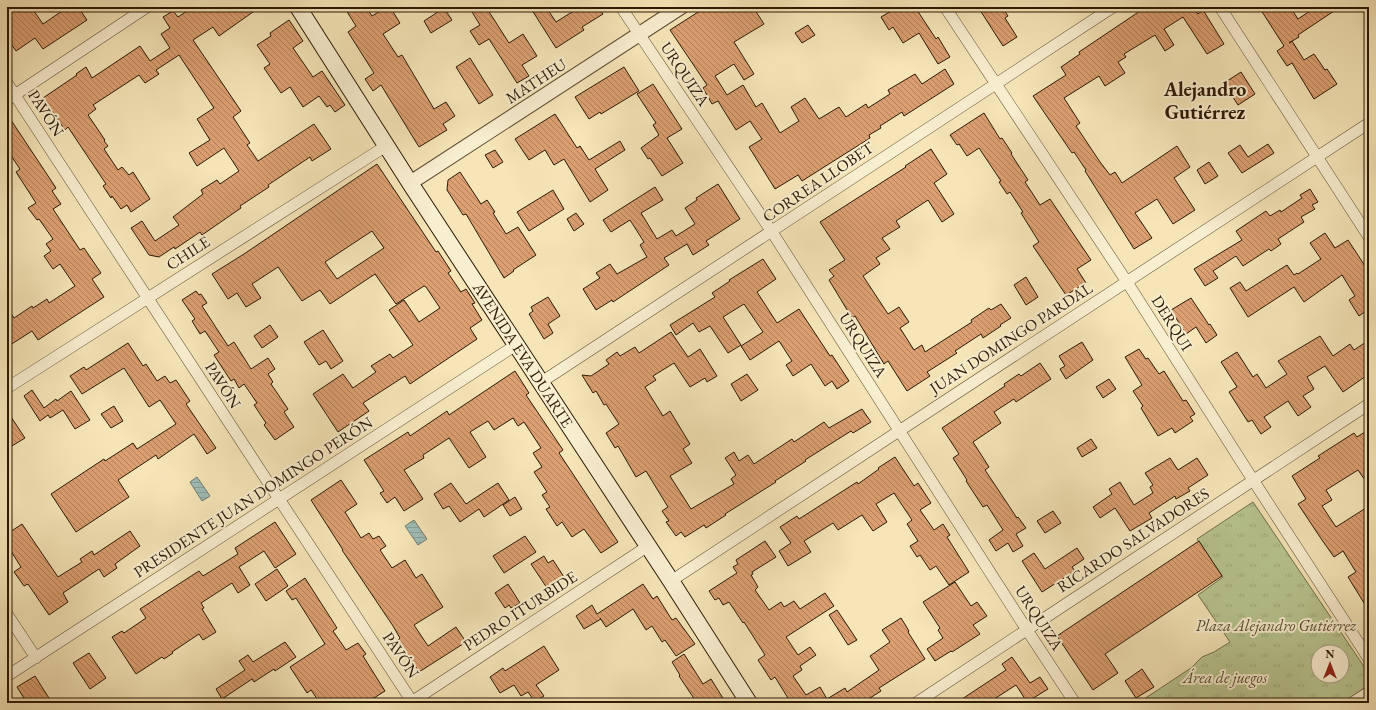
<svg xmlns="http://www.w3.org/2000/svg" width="1376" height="710" font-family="'EB Garamond',serif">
<defs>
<pattern id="grass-tufts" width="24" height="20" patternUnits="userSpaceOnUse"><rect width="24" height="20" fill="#b8c590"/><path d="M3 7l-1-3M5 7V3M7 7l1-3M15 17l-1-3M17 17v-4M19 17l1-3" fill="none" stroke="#9ea97b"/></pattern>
<pattern id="water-rules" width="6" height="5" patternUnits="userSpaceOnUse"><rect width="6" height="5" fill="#9fbdb7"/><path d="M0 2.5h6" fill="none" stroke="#89a29c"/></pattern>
<pattern id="building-back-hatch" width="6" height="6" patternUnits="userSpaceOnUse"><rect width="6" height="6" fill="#db9f71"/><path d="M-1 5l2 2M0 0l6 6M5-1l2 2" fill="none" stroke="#b2815b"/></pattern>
</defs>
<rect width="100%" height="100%" fill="#f5e5b7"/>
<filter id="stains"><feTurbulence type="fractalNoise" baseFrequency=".005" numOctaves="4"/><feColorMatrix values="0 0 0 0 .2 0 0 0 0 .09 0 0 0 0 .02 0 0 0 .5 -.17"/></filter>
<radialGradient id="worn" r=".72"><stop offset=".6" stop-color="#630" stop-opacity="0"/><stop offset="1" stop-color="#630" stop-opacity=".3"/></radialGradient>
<path fill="url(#grass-tufts)" stroke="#726f4b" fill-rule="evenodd" d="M1253,502L1369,674V685L1342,703H1138L1191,668L1202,657L1214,652L1230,642L1198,595L1223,577L1197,539ZM1318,652H1342V676H1318Z"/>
<path fill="url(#water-rules)" stroke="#717b70" d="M197,477L210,496L202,501L190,482Z
M414,520L427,539L418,545L405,526Z"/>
<path fill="url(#building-back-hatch)" stroke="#2c1906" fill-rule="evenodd" d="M7,7H31L43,24L62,11L59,7H78L87,20L43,49L35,38L16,51L7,38Z
M193,7H260L219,36L213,27L193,40L241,111L233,117L250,143L247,145L258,161L314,124L331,149L312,161L310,157L268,185L269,187L240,206L241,208L202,235L200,232L175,249L174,247L159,257L149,255L131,228L142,221L155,241L179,225L173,217L203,194L201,190L217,180L220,184L239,171L224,148L197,166L189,153L210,140L197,119L214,108L179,55L156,70L159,74L145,83L139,75L93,105L96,109L88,115L105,140L104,141L108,146L104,149L118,170L122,167L129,175L133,172L150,199L131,212L127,205L121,209L112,196L111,198L103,186L106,184L68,127L65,130L43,98L77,75L76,74L86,67L92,78L140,46L150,61L170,48L161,34L170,28L163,17L173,11L178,17Z
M344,7H366L372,16L387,7H390L400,23L383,34L398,57L402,55L434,109L446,102L455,116L443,124L447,130L419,147L381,85L373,91L365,79L374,73L348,32L356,26Z
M469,7H486L509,43L523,34L537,56L522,65L529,76L517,83L489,39L479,45L470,31L480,25Z
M530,7H546L556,22L580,7H598L603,14L582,27L584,30L556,48Z
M706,7H753L764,24L734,42L754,74L744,80L734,64L715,76L727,95L743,85L756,107L762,103L780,133L799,121L791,107L805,98L819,119L839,107L846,117L866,104L868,108L890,94L888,90L915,74L922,84L945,69L954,84L904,116L902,112L880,126L881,128L869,135L870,138L802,181L798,175L775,189L749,147L762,139L750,121L736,130L718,101L712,104L703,88L707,85L670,30Z
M898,7H915L936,39L938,37L950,57L938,64L919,33L903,43L893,27L889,30L881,17Z
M978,7H1002L1008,16L1005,18L1017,37L1003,46Z
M1146,7H1199L1195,10L1198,14L1203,10L1224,44L1207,54L1183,17L1164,29L1174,45L1165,51L1155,35L1124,54L1126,57L1118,62L1125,73L1105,86L1099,76L1064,98L1080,123L1076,126L1100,162L1110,175L1115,172L1122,183L1177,146L1190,167L1174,178L1195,210L1173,224L1157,199L1135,213L1152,238L1134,249L1085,171L1086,170L1074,152L1072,153L1033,96L1066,75L1061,67L1080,54L1079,52Z
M1259,7H1290L1298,19L1316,7H1340L1298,35L1299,37L1289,43L1292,41L1304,60L1314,54L1325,70L1327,69L1337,84L1314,99L1292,63L1287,66L1277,51L1284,46Z
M444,8L452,20L431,33L424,21Z
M289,20L303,41L293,48L313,77L322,71L345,105L335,112L330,105L327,107L319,96L303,107L290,87L281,93L264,68L270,64L257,45L271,36L270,33Z
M808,25L815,35L802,43L795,33Z
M470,58L493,95L479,104L456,67Z
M624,67L639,91L601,114L600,112L589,119L575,97Z
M1241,72L1255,94L1238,105L1224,83Z
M653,84L682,129L667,138L683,163L662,176L650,158L648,159L641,148L659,135L653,125L656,123L637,94Z
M984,113L1000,139L1002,138L1012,153L1011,154L1028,180L1025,182L1040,205L1050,199L1091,260L1077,269L1086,283L1066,295L1033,246L1039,242L1021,213L1023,212L1010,192L1007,194L999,182L1001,181L979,148L967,156L959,144L957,145L950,135Z
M7,114L56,188L52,191L61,204L53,209L80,250L84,248L101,273L92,279L104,297L38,340L32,331L7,347V307L14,318L32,306L33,308L47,299L49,303L75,286L60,264L53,269L44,256L51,251L46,244L53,239L39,219L37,220L28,208L36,203L16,172L20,169L7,150Z
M555,114L577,148L580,146L589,160L620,141L625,150L595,169L608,190L590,202L564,159L554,165L545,150L529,160L515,139Z
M1268,144L1274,153L1242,173L1228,153L1240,145L1248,157Z
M931,149L947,174L934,183L954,214L942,222L928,200L896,221L900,227L882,238L890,249L876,258L880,264L863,276L888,314L899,307L909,322L900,328L914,350L922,345L925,352L972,322L971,320L989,308L991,310L1001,304L1011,318L1000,325L1001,326L983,338L981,334L955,351L957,353L927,372L930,376L907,391L888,361L884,364L855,316L852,318L829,280L834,276L829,270L845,260L820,222L906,167L905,166Z
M495,150L503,162L493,168L485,155Z
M1209,162L1218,176L1205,184L1197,170Z
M377,164L436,252L438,251L451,271L448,273L461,292L466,289L475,303L472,304L482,320L470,328L477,339L410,384L405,376L363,403L369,411L338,432L313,394L343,374L353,388L376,372L371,366L390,354L393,358L413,345L389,310L404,300L419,322L440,308L426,287L424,286L396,304L375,274L330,304L320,290L302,301L278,267L252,284L261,298L246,307L237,293L228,299L212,274L244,254ZM372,231L384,248L337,279L325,262Z
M460,172L481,204L487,200L495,212L493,213L506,234L518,227L536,255L513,270L514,271L504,278L466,214L463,215L447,190L448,180Z
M718,184L740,219L706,241L709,245L693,255L687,244L664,258L669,265L613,302L612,300L596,310L583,289L600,278L596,273L610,264L617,274L647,257L640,245L644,242L630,220L611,232L603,220L655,187L663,200L641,213L657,239L672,230L676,236L695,224L685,208L697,200L696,198Z
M1310,189L1318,202L1312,205L1315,209L1301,217L1304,222L1278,239L1281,244L1271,251L1269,249L1243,266L1236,256L1213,271L1218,278L1205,286L1194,269L1242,240L1236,231L1266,211L1270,216L1280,210L1281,212L1302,198L1300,195Z
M553,190L564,209L529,231L517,212Z
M576,213L584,224L574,231L567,219Z
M1325,233L1335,248L1348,240L1369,272V309L1359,316L1349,300L1355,296L1342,275L1304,302L1294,287L1248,317L1230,288L1240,282L1246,291L1287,265L1294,275L1297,273L1298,274L1321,259L1310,243Z
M763,259L776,279L757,292L777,323L799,309L830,356L832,355L849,381L837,389L832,381L825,386L811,364L793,376L786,365L792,361L779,341L750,360L741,346L763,332L744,304L723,317L741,345L728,353L710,326L699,332L693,323L676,335L670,325L715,297L712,293L730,281L729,280Z
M1026,277L1038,297L1026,305L1014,285Z
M196,291L199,295L201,294L207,303L202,306L228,346L234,342L251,369L268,358L275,369L268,374L273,382L271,384L288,409L284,412L294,427L275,440L264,425L266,423L254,405L257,403L244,384L239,388L234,379L231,381L214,355L219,352L205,331L200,334L192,321L195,319L182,300Z
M548,297L560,316L548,324L553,333L544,339L529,314L533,311L531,307Z
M1191,298L1209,325L1210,324L1217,335L1206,343L1196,327L1186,334L1171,310Z
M270,325L278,337L262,348L254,336Z
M323,330L343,361L331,369L326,361L319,365L304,342Z
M671,332L688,357L700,349L717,376L707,382L705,378L690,387L674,363L653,376L656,380L645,387L663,416L670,411L690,444L683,449L692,463L670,476L691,509L734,484L731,479L736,475L725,458L734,452L739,461L748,455L754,464L792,439L794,442L824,422L829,428L862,409L871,422L853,433L851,431L805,460L806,461L775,481L776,482L725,514L726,515L706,528L704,525L685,537L681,532L676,536L666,522L669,521L662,511L668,507L646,471L636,477L618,446L615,448L606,433L619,424L606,404L604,405L596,391L593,393L582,375L591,376L609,364L606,360L617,352L620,356L635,347L639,353Z
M1320,336L1333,356L1350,344L1354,350L1369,340V374L1343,392L1325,366L1307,377L1314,389L1303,396L1311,407L1298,416L1288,401L1264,417L1271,427L1261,434L1252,420L1248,422L1229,392L1237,387L1221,362L1237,352L1253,377L1257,374L1266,388L1287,374L1278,361Z
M1082,342L1093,360L1066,379L1060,369L1065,366L1059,356Z
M128,343L143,366L146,364L157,381L165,376L170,383L176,380L190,401L186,404L216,448L207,454L194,434L158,459L156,455L118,480L129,497L76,532L51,494L104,459L105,461L133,443L137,449L176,424L160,400L149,407L124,368L82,394L70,376L84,367L86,370Z
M1139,349L1146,359L1148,358L1159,374L1164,371L1183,401L1186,400L1195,414L1190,417L1193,421L1175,433L1172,428L1158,436L1141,408L1143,406L1133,391L1142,385L1125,357Z
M1040,363L1051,379L1016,402L1014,399L994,412L1001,423L973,442L989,467L985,470L1017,518L1018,517L1026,528L1016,534L1023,546L1013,552L1008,543L996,551L989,540L1003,530L987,505L983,507L966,481L967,480L953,458L959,454L942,428L1005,386L1004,384L1019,374L1021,376Z
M515,371L529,393L526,395L563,450L559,453L618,542L601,553L584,529L572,537L562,522L557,526L546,509L550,507L542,495L547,492L534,472L542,467L533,453L541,448L524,422L518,426L513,418L494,430L488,421L470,432L486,457L469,468L449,438L423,455L424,458L404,470L423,499L404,511L395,497L387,503L380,493L384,491L364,460L408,432L410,436L447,411L449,415Z
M747,374L758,390L741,401L731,384Z
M1109,379L1116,389L1103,398L1096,387Z
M32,390L44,408L56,399L57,401L71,391L90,420L75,429L63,410L50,418L48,415L40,421L24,396Z
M114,406L123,421L111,428L101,414Z
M7,411L25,438L7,449Z
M1365,432L1369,438V486L1358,470L1326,490L1332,500L1322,506L1336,527L1369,506V611L1348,577L1356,572L1343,551L1334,557L1322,540L1298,504L1306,499L1292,476L1320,458L1318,456L1354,433L1357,437Z
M1091,439L1097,448L1082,457L1077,448Z
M895,457L914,486L918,483L931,503L920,510L934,530L943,524L950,535L947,537L969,572L949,585L936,566L930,570L920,555L917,557L910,546L918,541L907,524L912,520L894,493L876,504L887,522L873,531L862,515L838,530L833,523L804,541L811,552L788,566L779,551L791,543L780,527L797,516L799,519L857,482L858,484L879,469L878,468Z
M1170,458L1178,470L1197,458L1208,475L1188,488L1190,491L1176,499L1175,496L1149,513L1152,518L1130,531L1115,508L1100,518L1093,507L1112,494L1109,489L1120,482L1134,505L1153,493L1150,487L1153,485L1145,473Z
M341,480L357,504L345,512L361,538L369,533L373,539L379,536L386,546L380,550L392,568L405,560L416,578L422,574L443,607L414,625L428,646L456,627L466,642L419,672L398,640L400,638L393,626L342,550H343L311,500Z
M451,483L466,504L498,483L509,500L484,517L479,509L460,522L449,506L443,509L434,494Z
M515,497L522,509L510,516L503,505Z
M1053,511L1061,523L1045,533L1037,521Z
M275,522L296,554L275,568L264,551L239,567L250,585L238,593L232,583L201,603L204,608L202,609L216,632L203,640L199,634L172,652L173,653L164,659L162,657L136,674L112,637L122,631L124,633L146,618L140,609L199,571L203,576L238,554L235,548Z
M22,524L58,577L82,562L80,559L92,551L94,555L130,531L140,546L115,564L117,568L104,577L99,569L63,593L68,602L49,615L28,584L24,586L14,572L21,567L7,545V534Z
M525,536L536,552L504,573L493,556Z
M765,541L776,557L752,572L753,574L751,575L758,587L755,590L769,610L781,602L784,607L794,601L800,609L825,593L834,606L786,637L798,655L810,647L816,655L800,666L802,670L793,676L806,695L820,687L827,699L845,688L847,692L879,670L870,656L890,642L882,630L901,618L909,631L908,632L925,659L879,688L881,691L862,703H860L857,698L853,701L854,703H791L775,677L771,680L758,660L765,655L744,622L743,623L729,602L723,605L719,598L715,600L709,591L737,573L733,567L738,564L736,560Z
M1199,541L1222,576L1105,654L1118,673L1093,690L1057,636Z
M1077,548L1084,559L1072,567L1075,571L1042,592L1022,561L1034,553L1045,569Z
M544,556L548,563L553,560L564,577L547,588L531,564Z
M277,569L288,586L266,601L255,584Z
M305,578L337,628L333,631L346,650L358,643L366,654L363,656L385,691L366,703H320L311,690L307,693L290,667L325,644L296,598L292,600L286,591Z
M955,582L971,606L977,602L987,616L973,625L980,634L952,652L951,651L935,661L927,649L943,638L938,630L940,628L923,602Z
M508,584L520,603L511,608L509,605L505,608L495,593Z
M643,584L653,599L657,596L672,620L676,618L695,644L676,656L665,640L662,642L652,626L646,630L633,609L606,627L600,618L601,619L584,629L576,616L592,605L597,614Z
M837,610L857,640L848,645L829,615Z
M285,642L296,657L275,671L274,669L254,682L252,679L222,699L216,689L245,670L239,661L248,655L253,662Z
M544,646L559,670L536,685L544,696L535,702L528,692L521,696L514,685L500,693L490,677L503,668L505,671Z
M89,653L106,678L90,689L73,663Z
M684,654L703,684L711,679L726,703H697L679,676L680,675L672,662Z
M1012,657L1030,683L1040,677L1048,689L1027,702L1016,685L988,703H956L1006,670L1002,664Z
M1142,669L1154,687L1136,698L1125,681Z
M35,676L52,703H27L17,687Z"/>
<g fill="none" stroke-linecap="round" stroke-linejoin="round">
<g stroke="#5e4c32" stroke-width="12">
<path id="minor" d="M621,7L772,232L1027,630L1075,703
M945,7L1127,282L1253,480L1369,659
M1220,7L1369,237
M7,83L279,499L413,703
M7,100L147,7
M540,383L1113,7
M7,388L386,146
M671,581L899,431L1369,123
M7,614L36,658
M7,676L516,345
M410,703L648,546
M916,703L1369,404
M1352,703L1369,692"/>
</g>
<g stroke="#5e4c32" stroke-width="16">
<path id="tertiary" d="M410,183L681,7"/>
</g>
<g stroke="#2c1906" stroke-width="18">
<path id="secondary" d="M298,7L410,183L671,581L749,703"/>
</g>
<use href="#minor" stroke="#f8eed0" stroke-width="11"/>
<use href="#tertiary" stroke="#f8eed0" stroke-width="14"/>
<use href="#secondary" stroke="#f8eed0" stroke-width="16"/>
</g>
<g text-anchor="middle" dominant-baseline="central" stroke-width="4" stroke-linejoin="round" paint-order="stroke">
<g font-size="16" fill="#2c1906" stroke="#f8eed0">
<text transform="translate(685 74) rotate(56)">URQUIZA</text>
<text transform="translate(536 81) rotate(-33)">MATHEU</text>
<text transform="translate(46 113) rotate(57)">PAVÓN</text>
<text transform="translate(818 182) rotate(-34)">CORREA LLOBET</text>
<text transform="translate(188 253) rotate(-33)">CHILE</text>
<text transform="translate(1172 323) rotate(58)">DERQUI</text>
<text transform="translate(1011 338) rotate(-33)">JUAN DOMINGO PARDAL</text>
<text transform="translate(863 345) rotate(57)">URQUIZA</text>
<text transform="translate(523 355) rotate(57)">AVENIDA EVA DUARTE</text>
<text transform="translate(223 385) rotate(57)">PAVÓN</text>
<text transform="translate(253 497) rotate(-33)">PRESIDENTE JUAN DOMINGO PERÓN</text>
<text transform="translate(1133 540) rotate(-33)">RICARDO SALVADORES</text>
<text transform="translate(520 611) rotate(-33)">PEDRO ITURBIDE</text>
<text transform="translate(1039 618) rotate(57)">URQUIZA</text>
<text transform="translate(401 655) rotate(56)">PAVÓN</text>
</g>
<g font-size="16" font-style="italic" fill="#564d2f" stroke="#f8eed0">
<text x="1276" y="625">Plaza Alejandro Gutiérrez</text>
<text x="1225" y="677">Área de juegos</text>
</g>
<g font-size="20" font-weight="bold" fill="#2c1906" stroke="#f8eed0">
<text x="1205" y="89">Alejandro<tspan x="1205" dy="23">Gutiérrez</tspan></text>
</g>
</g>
<rect width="1376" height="710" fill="none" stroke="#f5e5b7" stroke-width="24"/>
<rect x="8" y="8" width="1360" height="694" fill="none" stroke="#2c1906" stroke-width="2"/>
<rect x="12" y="12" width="1352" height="686" fill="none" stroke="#2c1906"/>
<g transform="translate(1330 664)"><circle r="19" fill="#f8eed0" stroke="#a6997f"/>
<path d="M0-3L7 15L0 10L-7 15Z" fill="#8f2418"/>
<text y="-6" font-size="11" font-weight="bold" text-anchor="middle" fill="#2c1906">N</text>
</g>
<rect width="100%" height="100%" filter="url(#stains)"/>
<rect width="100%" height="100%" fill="url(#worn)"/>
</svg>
